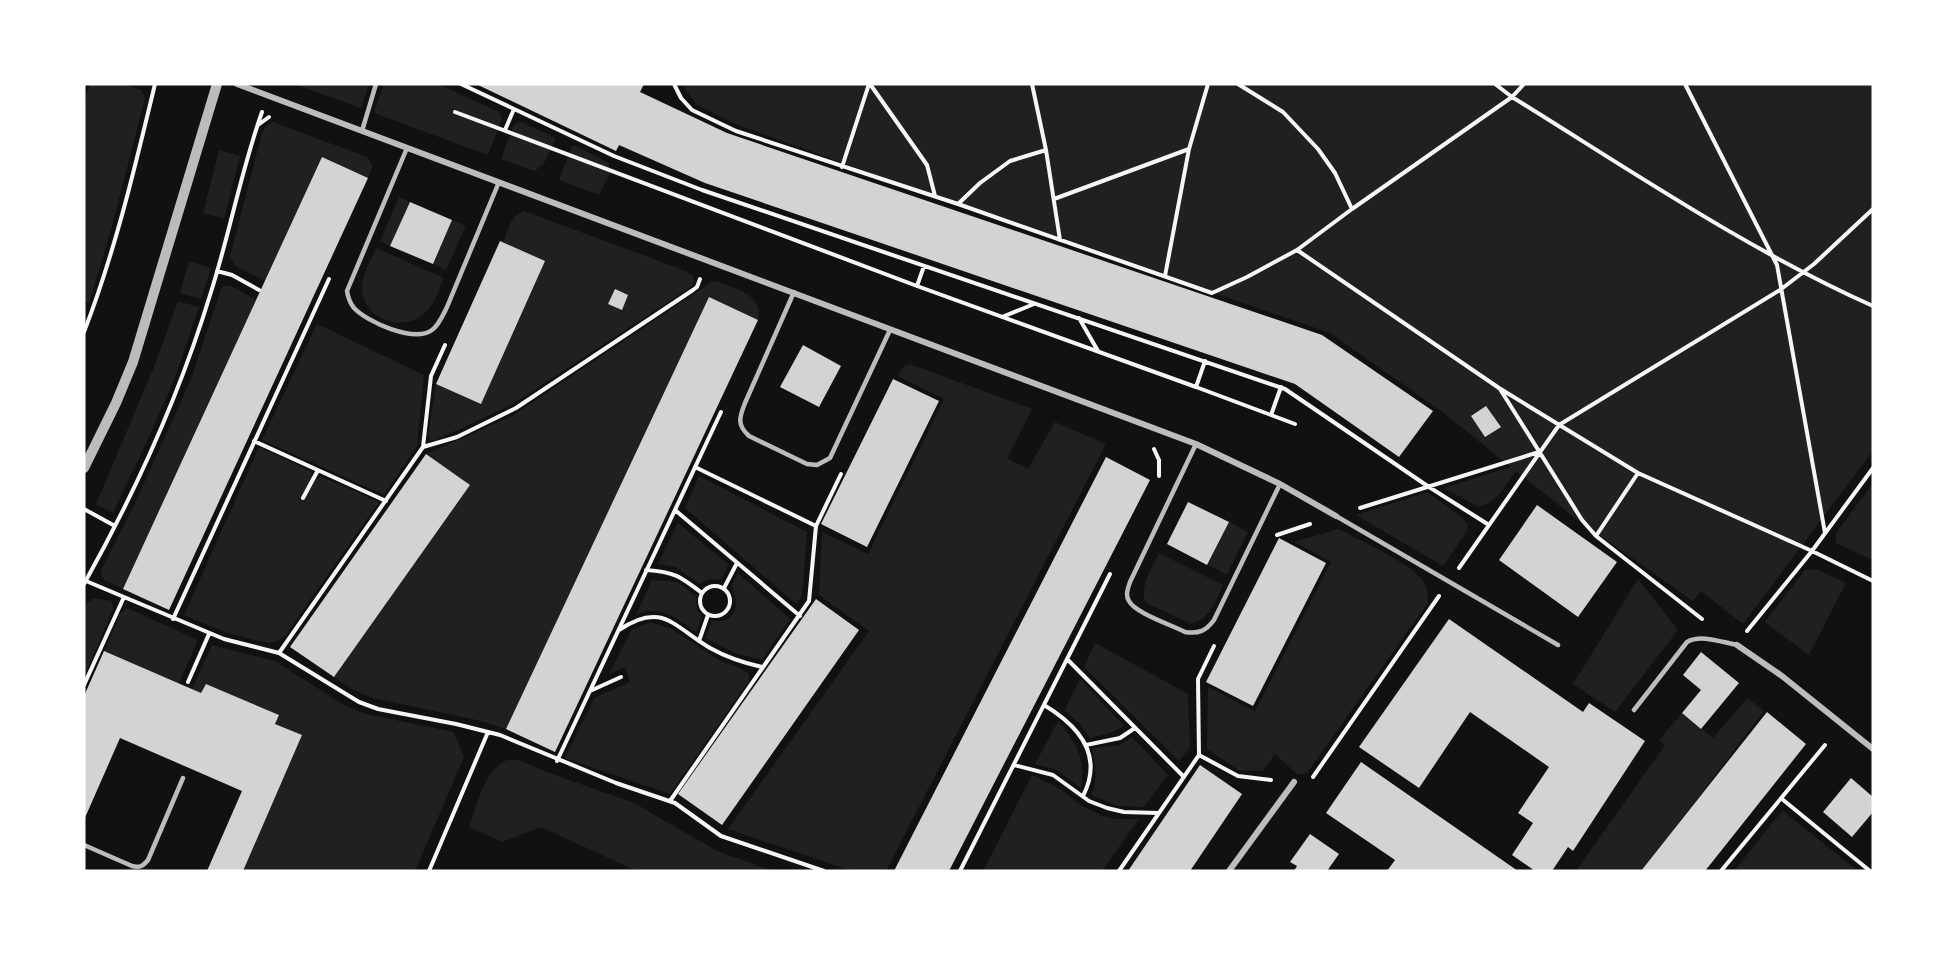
<svg xmlns="http://www.w3.org/2000/svg" width="1957" height="955" font-family="Mulish,sans-serif">
<rect width="100%" height="100%" fill="#111"/>
<path fill="#202020" d="M90,84H125L141,90L145,98L111,230L89,303L84,301V102Z
M294,84H369L361,108Z
M384,84H438L499,112L502,119L488,155L374,113Z
M684,84H1873V451L1743,624L1701,591L1693,601L1575,518L1516,471C1503,488 1501,500 1478,507L1444,488L1511,467L1441,411L1330,333L935,197L733,123L696,104L685,89Z
M519,121L556,138L543,165L534,171L501,159L514,125Z
M273,122L367,157L373,166L368,178L265,281L235,266L230,256L262,133L266,126Z
M574,145L609,163L610,172L599,195L559,180L572,146Z
M219,150L240,156L224,219L203,213Z
M399,197L410,202L390,246L380,241Z
M524,211L686,271L694,277V283L688,289L511,405L436,440H431L428,435L436,384L481,403L544,261L503,242C508,230 511,215 524,211Z
M452,220L466,226L446,270L433,264Z
M376,248L444,278C439,289 435,303 427,311C405,334 363,321 362,288C362,275 371,260 376,248Z
M189,261L211,268L201,299L180,293Z
M713,281L719,282C736,289 764,295 758,320L709,297L506,729L481,721L373,698L353,690L334,677L470,485L426,454L512,416Z
M224,286H231L256,300L123,589L104,580L101,576V571L135,503L191,379L221,289Z
M178,301L199,307L176,375L153,428L113,513L96,504L154,367Z
M317,324L424,375L417,446L384,495L262,440Z
M910,364L1032,409L1007,458L1028,469L1055,422L1106,444L886,871H852L728,829L869,631L819,595L822,532L868,554L944,399L898,376L904,366Z
M259,447L312,472L311,476L318,479L320,476L379,502L285,636L275,642L268,643L227,633L184,615Z
M699,476L807,532L802,596L796,604L685,508Z
M1873,483V560L1836,543V533Z
M1427,492L1463,518L1468,524L1467,531L1443,566L1356,515Z
M1229,522L1248,532L1227,575L1208,565Z
M678,523L729,565L721,580L710,579L700,584L675,567L658,564Z
M1339,529C1360,541 1410,562 1423,581C1428,588 1428,595 1428,603L1307,773L1298,775L1275,754L1263,771L1238,770L1207,749L1208,687L1255,711L1331,562L1294,542Z
M1159,553L1223,585C1215,603 1211,618 1191,624L1145,602C1140,585 1152,569 1159,553Z
M1816,569L1846,583L1809,655L1765,622L1805,570Z
M738,573L790,619L762,660L735,653L705,638L712,621C736,624 741,604 731,586Z
M1638,579L1678,630L1615,712L1573,684Z
M652,580L677,582L696,596L697,609L702,617L696,632C677,618 659,604 636,615Z
M94,598L112,601L113,610L86,672L84,671V605Z
M127,608L196,639L197,642L179,683L104,651L120,614Z
M650,622L672,629L720,661L740,668L749,674V681L670,794L565,758L594,698L630,682L625,667L609,674L632,629Z
M1095,643L1188,694L1190,747L1179,761L1084,667Z
M212,645L275,661L344,705L366,714L454,732L464,757L415,871H243L301,735L275,724L279,715L206,684L201,693L192,689Z
M1080,679L1124,726L1110,733L1090,738L1080,724L1065,710Z
M1747,698L1764,711L1642,871H1576L1665,745L1659,740L1682,713L1713,738Z
M1058,721C1077,742 1086,760 1081,788L1055,769L1035,764Z
M1132,737L1168,775L1144,807L1118,806L1091,795C1099,779 1095,765 1092,748L1120,745Z
M507,760H519L544,771L634,803L717,851L773,871H637L541,827L502,842L469,827C478,804 483,771 507,760Z
M1032,775L1062,790L1082,806L1102,816L1117,819H1139L1102,871H983Z
M1782,811H1783L1858,871H1734Z"/>
<path fill="#d3d3d3" d="M476,84H644L640,92L727,133L1322,335L1433,411L1399,457L1295,384L705,183L619,145L616,151Z
M322,157L368,178L169,610L123,589Z
M410,202L452,220L433,264L390,246Z
M500,241L545,261L481,404L436,384Z
M615,289L628,295L622,310L608,304Z
M709,297L758,320L555,752L506,729Z
M803,345L841,366L819,407L780,387Z
M893,379L939,401L867,547L821,524Z
M1486,406L1501,427L1485,437L1471,416Z
M426,454L470,485L334,677L290,647Z
M1106,457L1150,480L949,871H894Z
M1188,502L1229,522L1207,565L1167,544Z
M1537,505L1617,562L1578,617L1499,560Z
M1279,538L1326,563L1253,706L1206,682Z
M816,599L859,630L722,825L678,794Z
M1449,619L1583,712L1589,703L1645,741L1573,851L1568,847L1552,871H1535L1512,855L1533,823L1518,813L1549,767L1470,712L1419,788L1359,747Z
M104,651L201,693L206,684L279,715L275,724L302,735L243,871H207L242,791L120,738L84,820V696Z
M1701,652L1739,683L1701,729L1682,713L1701,690L1683,675Z
M1767,712L1806,744L1705,871H1641Z
M1361,762L1518,871H1387L1395,860L1326,813Z
M1200,765L1242,794L1190,871H1128Z
M1851,778L1873,797V812L1852,837L1823,812Z
M1310,834L1339,854L1327,871H1294L1297,866L1290,862Z"/>
<g fill="none" stroke-linecap="round" stroke-linejoin="round">
<path stroke="#f5f5f5" stroke-width="4" d="M461,84L614,156L702,190L1285,389L1429,487L1489,525
M674,84L681,98L692,110L736,131L958,204L1212,293L1247,277L1297,250L1499,388L1638,473L1812,551L1873,581
M870,84L927,165L935,196
M1032,84L1046,150L1060,240
M1238,84L1283,112L1318,149L1335,173L1352,209L1297,250
M1495,84L1512,97C1630,170 1746,249 1873,306
M1685,84L1777,265L1825,533
M455,112L917,286L1196,387
M258,125L269,117
M505,130L514,109
M842,167L869,84
M1054,199L1189,149
M958,204L980,183L1010,161L1046,150
M1352,209L1512,97L1524,84
M217,271L232,275L259,290
M1165,276L1189,149L1208,84
M917,286L924,266
M1002,317L1034,304
M1079,318L1098,351
M84,332C115,252 135,167 155,84
M1205,361L1196,387L1271,415
M1281,387L1271,415L1295,424
M1500,389L1582,520L1596,536L1702,619
M254,441L386,501
M423,447L457,437L516,408L693,290L697,287L700,279
M1154,449L1159,460V476
M695,467L816,526
M303,498L318,470
M1360,508L1539,452
M84,509L115,526
M675,510L800,616
M1277,535L1310,524
M1596,536L1638,473
M1459,568L1559,425L1780,290L1814,264L1873,209
M646,570C675,572 680,576 702,593
M86,581L224,639L279,653L359,702L378,709L456,724L500,735L616,783L675,803L721,836L824,871
M84,584C136,491 180,394 211,292C230,232 241,171 262,112
M700 601a15 15 0 1 1 30 0a15 15 0 1 1-30 0Z
M724,588L737,563
M173,619L329,279
M619,630C662,601 673,626 710,648C726,657 744,663 762,667
M1747,631L1812,551L1873,468
M699,641L708,615
M279,653L423,447L431,376L445,345
M1067,659L1184,777
M188,682L209,634
M84,685L124,597
M590,691L621,677
M1044,705C1079,726 1104,755 1083,796
M1086,745L1120,738L1135,728
M1199,755L1238,776L1271,780
M557,761L721,412
M1014,765L1053,775L1089,801L1107,808L1124,812L1158,813
M1313,777L1439,596
M1782,799L1870,871
M670,801L809,601L816,526L841,474
M429,871L488,732
M960,871L1110,574
M1119,871L1199,755L1198,679L1214,646
M1721,871L1825,745"/>
<path stroke="#bcbcbc" stroke-width="4.5" d="M362,131L376,84
M407,148L347,291C348,298 350,303 354,308C367,322 414,343 432,330C439,325 443,315 447,307L499,182
M794,292L745,403C739,418 737,425 749,436L807,464L817,465L830,458L890,330
M1196,444L1130,582C1128,588 1125,595 1129,601C1135,613 1172,625 1185,632C1199,634 1206,631 1214,620L1280,484
M1336,516L1558,645
M1634,710L1687,642C1701,634 1721,642 1737,645
M84,845L132,866C140,868 143,866 148,860L183,778"/>
<path stroke="#bcbcbc" stroke-width="6" d="M237,84L1196,444L1280,484L1336,516
M1737,645L1782,676L1873,749
M1229,871L1294,782"/>
<path stroke="#bcbcbc" stroke-width="10" d="M84,468L116,403L133,362L217,84"/>
</g>
<rect width="1957" height="955" fill="none" stroke="#ffffff" stroke-width="171"/>
</svg>
